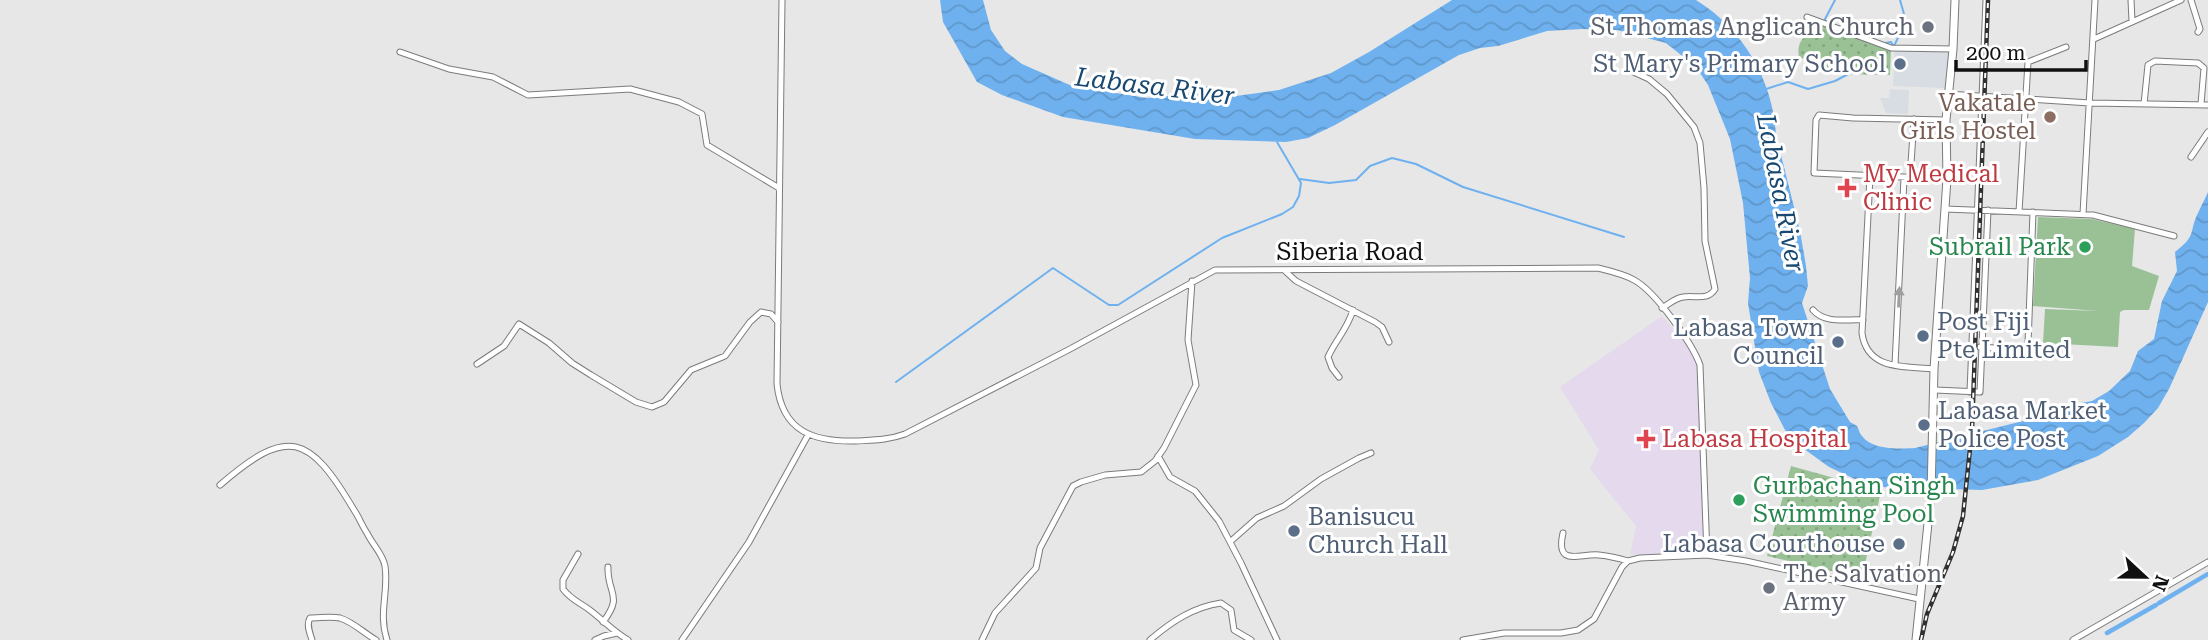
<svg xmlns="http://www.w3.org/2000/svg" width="2208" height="640" font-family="'Roboto Serif',serif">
<defs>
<pattern id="park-dots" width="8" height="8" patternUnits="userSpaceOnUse" patternTransform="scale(1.75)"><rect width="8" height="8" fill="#9ac195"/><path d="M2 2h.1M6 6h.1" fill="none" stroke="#84a57f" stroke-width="1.8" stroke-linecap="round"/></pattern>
<pattern id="water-waves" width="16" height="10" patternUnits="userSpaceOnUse" patternTransform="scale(1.75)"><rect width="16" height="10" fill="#6fb1ee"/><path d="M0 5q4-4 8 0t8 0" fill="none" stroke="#5f97cb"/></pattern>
</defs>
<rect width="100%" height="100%" fill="#e7e7e8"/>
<path fill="#d8dce3" d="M1895,48L1948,51L1946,88L1893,86Z
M1890,89L1909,90L1908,114L1886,113L1880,98H1889Z"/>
<path fill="#e4d9ed" d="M1662,316L1690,348L1697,365L1704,544L1699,552L1630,555L1636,526L1590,469L1599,450L1560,387Z"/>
<path fill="url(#park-dots)" d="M1829,24L1891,48L1890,75L1840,74L1799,57C1795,36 1813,31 1829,24Z
M1791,466L1881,491L1862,578L1767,556Z"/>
<path fill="#9ac195" d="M2038,217L2092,219L2135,229L2132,266L2159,276L2149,310H2124L2120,312L2118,347L2043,343L2045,309L2098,311L2033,306Z"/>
<path fill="url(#water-waves)" d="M940,0H983L991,30L1005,51L1022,64L1072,86L1147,98L1189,94L1197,88L1209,86L1236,96L1258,93L1279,90L1331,73L1369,52L1452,0H1696C1743,29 1773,80 1776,135L1800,231L1806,266L1808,286L1802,303L1830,389L1850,422L1857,426C1859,429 1859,433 1862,436C1872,450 1900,449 1915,448L2047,415L2076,404L2092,401L2109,391L2130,371L2138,351L2154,339L2162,301L2177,271L2175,252C2198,234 2188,233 2198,213C2201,206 2205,199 2208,192V302L2169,389L2158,408L2144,423L2128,437L2098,456L2038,480L1982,490L1880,487L1859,481L1829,467L1800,446L1785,430L1771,403L1759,372L1748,303L1750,278L1743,203L1730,139L1708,85L1696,67L1666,43L1617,30L1582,29L1547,31L1498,46L1480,48L1459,55L1335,125L1308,138L1286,142L1195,139L1063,117L1002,95L977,82L943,22Z"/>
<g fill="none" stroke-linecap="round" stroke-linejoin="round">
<path stroke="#6fb1ee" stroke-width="2" d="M1835,0L1824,21L1876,40
M1885,43L1891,42L1893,46L1895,44L1906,21L1900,0
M1766,89L1788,82L1808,89L1835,81L1856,70
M1300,179L1329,183L1356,180L1370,166L1392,158L1416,164L1463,187L1624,237
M896,382L1053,268L1109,305H1118L1222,238L1282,214L1293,207L1299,196L1301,183L1277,142"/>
<path stroke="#6fb1ee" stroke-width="4.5" d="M2159,603L2208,574
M2107,633L2156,605"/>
<g stroke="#7b7b7c" stroke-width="7">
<path id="minor" d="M782,0L777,384C782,432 814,442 856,441C873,440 889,440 905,434L1070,349L1215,270L1598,268C1610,271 1624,274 1634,280C1655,291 1692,343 1700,365L1707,555
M2131,0L2132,21
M2191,0L2200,29L2198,32
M1807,17L1891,48L1953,49
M2094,39L2181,0
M400,52L449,69L493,77L528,95L630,89L679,102L702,114L707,145L779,188
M1627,69L1649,79L1667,94L1694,127L1700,143L1704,188L1705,241L1715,289C1708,301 1695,295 1683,297C1675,298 1669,304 1662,308
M1947,94L2090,103L2208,105
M2144,104L2148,65L2155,61L2198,63L2204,68L2201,104
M1946,120L1853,118L1819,115L1816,120L1814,173L1947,179
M2191,157L2208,132
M1870,176L1862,333C1867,371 1905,366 1934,369
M1910,178L1914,119
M1945,209L2093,215L2174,236
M2019,212L2028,62L2066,47
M2083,214L2095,0
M1284,270L1296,281L1375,322L1382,327L1389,342
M1813,310C1825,324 1846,319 1863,320
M1980,347L2023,350L2026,348L2028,344L2033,212
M477,364L504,346L519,324L549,343L572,363L591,375L636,402L652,407L664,402L691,370L725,356L750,322L761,312L771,314L778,322
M1895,365L1904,178
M1339,377L1332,368L1328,357C1336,339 1347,330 1353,310
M1935,390L1980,392L1988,210
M1970,392L1986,0
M1158,456L1170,477L1195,491L1219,521L1241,563L1277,640
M220,485C288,426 309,434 354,510C359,517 362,526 367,533C372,544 383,554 385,566C389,592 378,613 387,640
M1563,533C1555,568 1580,553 1599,555C1609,556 1618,558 1628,561
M1231,541L1257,518L1284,506L1321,479L1359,458L1371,453
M578,554L563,580V589C571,600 581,603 591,611C604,621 614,632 628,640
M603,622C624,595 607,594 608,567
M312,640C310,633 306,625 310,618C320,618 331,616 340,618C353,622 364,633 376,640
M595,640L604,636L617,633
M682,640L749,542L808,435
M982,640L995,613L1036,568L1040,548L1073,486L1081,482L1105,475L1141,472L1155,461L1164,448L1196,385L1188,340L1192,281
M1150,640C1171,622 1193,607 1221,603L1231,610L1234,630L1251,640
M1463,640L1504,633H1561L1578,630L1594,619L1622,567L1628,561L1640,558L1707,555L1746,561L1919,599
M2073,640L2208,562"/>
</g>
<g stroke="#7b7b7c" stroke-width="9">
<path id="secondary" d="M1916,640L1931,494L1934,369L1947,179L1946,120L1953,49L1955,0"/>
</g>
<use href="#minor" stroke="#fff" stroke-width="5"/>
<use href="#secondary" stroke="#fff" stroke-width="7"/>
<g stroke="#313132" stroke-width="4.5">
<path id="rail" d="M1921,640L1927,614L1953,552L1963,516L1972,430L1988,0"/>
</g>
<use href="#rail" stroke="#fff" stroke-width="2" stroke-dasharray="5" stroke-linecap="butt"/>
</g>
<defs><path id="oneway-solid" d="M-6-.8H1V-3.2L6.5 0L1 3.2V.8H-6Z" transform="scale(1.75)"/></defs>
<use fill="#9f9fa0" href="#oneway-solid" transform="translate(1899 297) rotate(-87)"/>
<g fill="#6b7280" stroke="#fff" stroke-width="2.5">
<circle cx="1928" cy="27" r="7"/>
<circle cx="1769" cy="588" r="7"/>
</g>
<g fill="#5c6f8a" stroke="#fff" stroke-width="2.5">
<circle cx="1900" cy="64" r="7"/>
<circle cx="1923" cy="336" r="7"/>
<circle cx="1838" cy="342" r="7"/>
<circle cx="1924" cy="425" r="7"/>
<circle cx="1294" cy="531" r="7"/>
<circle cx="1899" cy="544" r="7"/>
</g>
<circle fill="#8d6e63" stroke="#fff" stroke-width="2.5" cx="2050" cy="117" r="7"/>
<g fill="#e0444e" stroke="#fff" stroke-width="2.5">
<path d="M1843.5 177.5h7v7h7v7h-7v7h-7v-7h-7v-7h7z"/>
<path d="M1642.5 428.5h7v7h7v7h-7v7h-7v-7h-7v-7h7z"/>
</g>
<g fill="#2e9e5b" stroke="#fff" stroke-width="2.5">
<circle cx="2085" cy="247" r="7"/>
<circle cx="1739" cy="500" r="7"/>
</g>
<g text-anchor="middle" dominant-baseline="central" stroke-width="6" stroke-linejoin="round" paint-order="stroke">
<g font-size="24" fill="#5b616d" stroke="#fff" text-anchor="end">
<text x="1914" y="27">St Thomas Anglican Church</text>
<text x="1783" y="574" text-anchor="start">The Salvation<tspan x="1783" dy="28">Army</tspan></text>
</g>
<g font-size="24" fill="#4e5e75" stroke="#fff" text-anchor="end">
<text x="1886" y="64">St Mary's Primary School</text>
<text x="1937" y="322" text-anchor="start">Post Fiji<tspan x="1937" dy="28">Pte Limited</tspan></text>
<text x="1824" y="328">Labasa Town<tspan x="1824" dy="28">Council</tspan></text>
<text x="1938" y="411" text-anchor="start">Labasa Market<tspan x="1938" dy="28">Police Post</tspan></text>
<text x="1308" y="517" text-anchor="start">Banisucu<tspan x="1308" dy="28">Church Hall</tspan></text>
<text x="1885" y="544">Labasa Courthouse</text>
</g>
<g font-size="24" fill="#785e54" stroke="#fff" text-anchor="end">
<text x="2036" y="103">Vakatale<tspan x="2036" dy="28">Girls Hostel</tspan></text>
</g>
<g font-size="24" fill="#be3a42" stroke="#fff" text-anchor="start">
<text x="1863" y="174">My Medical<tspan x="1863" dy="28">Clinic</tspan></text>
<text x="1662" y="439">Labasa Hospital</text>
</g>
<g font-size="24" fill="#27864d" stroke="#fff" text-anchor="end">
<text x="2071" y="247">Subrail Park</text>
<text x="1753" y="486" text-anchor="start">Gurbachan Singh<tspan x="1753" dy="28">Swimming Pool</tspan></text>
</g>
<g font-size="24" fill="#101011" stroke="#fff">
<text x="1350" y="252">Siberia Road</text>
</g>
<g font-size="26" font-style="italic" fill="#194971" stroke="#fff">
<text transform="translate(1155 86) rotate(7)">Labasa River</text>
<text transform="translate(1781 193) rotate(79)">Labasa River</text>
</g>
</g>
<g transform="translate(2145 577) rotate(112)" stroke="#ffffff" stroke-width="5" paint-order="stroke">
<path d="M0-5L12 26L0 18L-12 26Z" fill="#101011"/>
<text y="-10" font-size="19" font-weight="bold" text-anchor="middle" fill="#101011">N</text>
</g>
<path d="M1956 60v10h130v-10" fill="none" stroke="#101011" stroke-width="3.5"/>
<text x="1966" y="60" font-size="21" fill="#101011" stroke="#ffffff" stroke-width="5" paint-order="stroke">200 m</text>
</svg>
